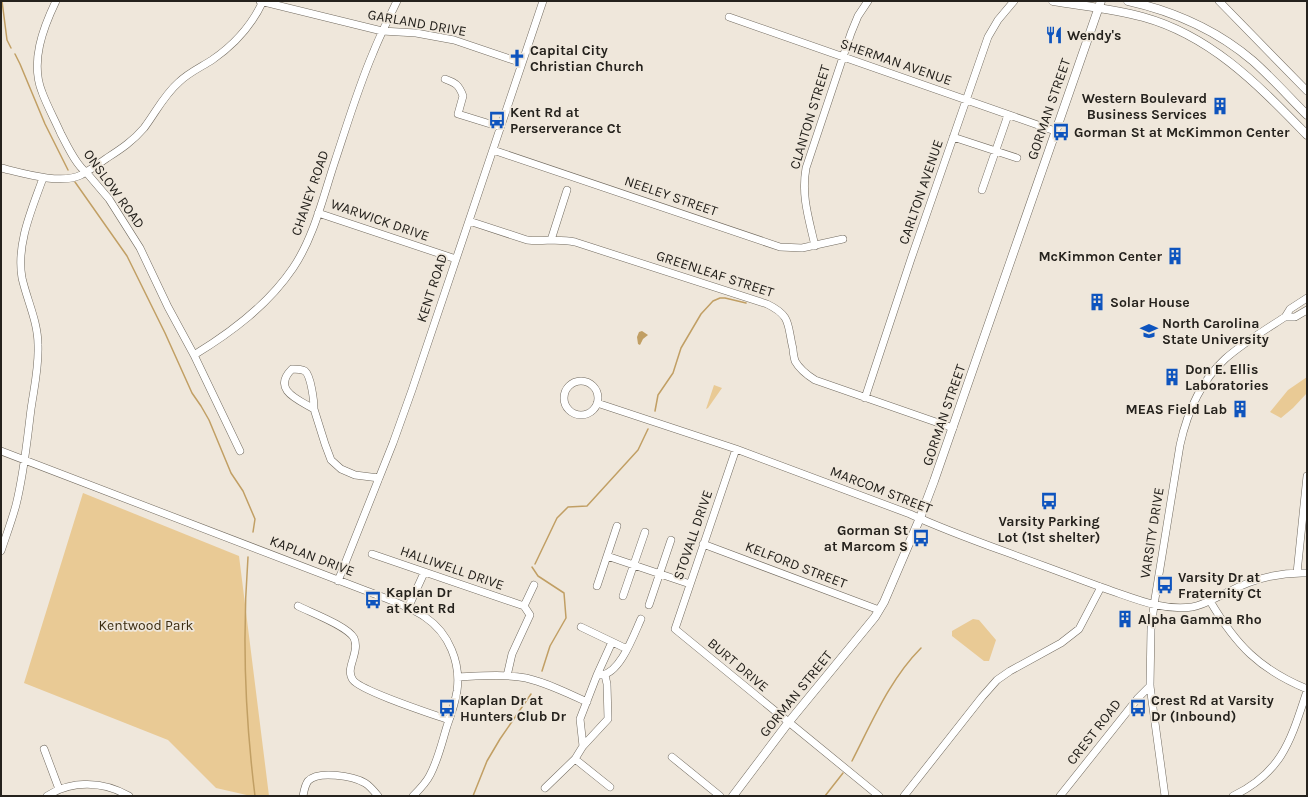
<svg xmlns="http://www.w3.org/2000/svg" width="1308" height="797" font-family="Karla,sans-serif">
<rect width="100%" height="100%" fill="#efe7db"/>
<path fill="#e9ca95" d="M1307,377V393L1293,408L1281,418L1270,412L1288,390Z
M714,385L722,388L708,408L706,409Z
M83,493L239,556L269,796H251L216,788L168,740L24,683Z
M973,619L979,620L996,640L989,661H984L952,636V631Z"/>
<path fill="#c19f64" d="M642,331L648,335L643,339L640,345L638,344L637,337L639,332Z"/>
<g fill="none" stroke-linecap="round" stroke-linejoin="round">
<path stroke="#c19f64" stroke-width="1.5" d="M2,1L7,40L11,48
M15,54L20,64L45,124L68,170
M75,182L127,256L165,333L192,393L201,406L209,420L231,473L243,491L255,519L253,532
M655,411L658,395L673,373L681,348L701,314L713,301L720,298H725L746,303
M248,557C242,637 245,716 255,796
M535,564L557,518L568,507L587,506L638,450L648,429
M532,567L538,576L564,593L566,618L550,646L542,671
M852,761C872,722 890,679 921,648
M473,796L487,761L500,739L531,694
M825,796L843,773"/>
<g stroke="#716a5f" stroke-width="8">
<path id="minor" d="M56,1C43,28 30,62 42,92C47,106 55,120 61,134C67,145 76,165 86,172L109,199L140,248L168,307L194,355L240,451
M260,1L382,31L416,33L454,40L522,63
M1219,1L1307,91
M729,17L1055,131
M445,79C456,83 459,85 463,96L458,114L500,127
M953,137L1017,158
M493,150L780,247L802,248L843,239
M1,168C22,173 61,185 81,175C90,170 99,164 107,158C121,149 133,141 144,128C156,112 164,95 179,82C188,73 201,67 212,60C234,45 252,25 263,1
M982,190L1008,115
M318,213L456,259
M469,221L527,240C543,242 558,238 575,242L767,304C792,316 787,325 793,349C793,353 794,357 795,361C800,370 807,375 815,380L953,428
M551,240L567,190
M815,246C809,219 801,196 806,168L851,33L858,16L868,1
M1285,317H1295L1307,310
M194,355C232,332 268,305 293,268C314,237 323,197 335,161C347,125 358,88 373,53C380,35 389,18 397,1
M564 398a17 17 0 1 1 34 0a17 17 0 1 1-34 0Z
M865,398L911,259L988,37L998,20L1014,1
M597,403L736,449L910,514C953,534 999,549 1044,566C1066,574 1089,583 1112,591C1138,600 1164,611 1192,607C1205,605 1216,597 1228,592C1253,579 1279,572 1307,573
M314,409C314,401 311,376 305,371C301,369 296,369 292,369C271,390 299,400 314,409L325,444L331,460L341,469L355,475L379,478
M736,449L675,629L879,796
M1,451L364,590C384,598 407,605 425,617C449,633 461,663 457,691C455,703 451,715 447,726C442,742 438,760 430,775C426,783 419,790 413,796
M703,544L879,610
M1,551C6,536 12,520 16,505C24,473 27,441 31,409C34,388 39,367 38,345C38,322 27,300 22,278C16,244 32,209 43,178
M372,554L524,606
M607,556L690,584
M1297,573L1307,476
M338,581L393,443L412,390L543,1
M597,586L617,526
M623,596L645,532
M1210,601C1236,645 1259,669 1307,689
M649,605L671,540
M298,606C312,613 347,626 354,638C357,645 355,652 353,659C351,666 348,673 353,680C361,691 432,714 449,720
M408,608L424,573
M581,627L627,649
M601,675C620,674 634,634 641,619
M507,676L512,654L530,615L524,606L534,585
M458,677C480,676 504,674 526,678C547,683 568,693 587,702
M583,746L580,719L597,675L612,642
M44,749L59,789
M672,757L720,796
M575,759L610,787
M545,788L575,759L583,746L608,719L607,684L605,675
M47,796C72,780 103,781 129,796
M303,796C304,791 305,785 308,781C318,770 353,776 365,783C370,786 374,791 378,796
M904,796L982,697L997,680L1010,671L1061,643L1079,629L1101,587
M1060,796L1138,698L1150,686
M1165,796L1150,686L1151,629L1154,605L1180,445C1187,413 1200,382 1225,359C1243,343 1265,330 1285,317L1290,309L1307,298
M1233,796C1283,772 1291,739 1307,691"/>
</g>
<g stroke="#716a5f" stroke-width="9">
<path id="major" d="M1053,1C1083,6 1114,9 1143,17C1212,36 1259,86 1307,135
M1128,1C1173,11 1218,31 1253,61C1272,78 1289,97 1307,115
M733,796L788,723L875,617L884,602L920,518L934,481L1101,1"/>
</g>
<use href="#minor" stroke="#fff" stroke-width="7"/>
<use href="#major" stroke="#fff" stroke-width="8"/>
</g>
<defs>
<g id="restaurant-bare" transform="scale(1.38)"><path d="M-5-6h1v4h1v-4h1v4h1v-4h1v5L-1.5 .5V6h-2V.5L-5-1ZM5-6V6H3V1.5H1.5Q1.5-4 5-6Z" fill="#0e54be" stroke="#efe7db" stroke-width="2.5" paint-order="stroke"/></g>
<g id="church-bare" transform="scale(1.38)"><path d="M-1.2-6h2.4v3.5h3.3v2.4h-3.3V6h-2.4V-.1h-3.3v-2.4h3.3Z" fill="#0e54be" stroke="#efe7db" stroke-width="2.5" paint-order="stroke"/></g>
<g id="building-bare" transform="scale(1.38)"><path d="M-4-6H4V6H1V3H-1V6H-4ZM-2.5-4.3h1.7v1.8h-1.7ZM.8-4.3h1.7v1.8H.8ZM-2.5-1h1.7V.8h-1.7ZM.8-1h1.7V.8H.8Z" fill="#0e54be" stroke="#efe7db" stroke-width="2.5" paint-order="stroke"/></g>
<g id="bus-bare" transform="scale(1.38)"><path d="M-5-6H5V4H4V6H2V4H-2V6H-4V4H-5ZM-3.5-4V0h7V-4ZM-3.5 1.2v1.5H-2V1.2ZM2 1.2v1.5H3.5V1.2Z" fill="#0e54be" stroke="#efe7db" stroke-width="2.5" paint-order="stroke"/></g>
<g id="university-bare" transform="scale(1.38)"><path d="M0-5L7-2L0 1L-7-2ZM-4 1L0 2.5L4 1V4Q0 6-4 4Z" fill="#0e54be" stroke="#efe7db" stroke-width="2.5" paint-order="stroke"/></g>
</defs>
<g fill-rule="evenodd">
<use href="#restaurant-bare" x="1054" y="35"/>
<use href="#church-bare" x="517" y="58"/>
<use href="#building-bare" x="1220" y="106"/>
<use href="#bus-bare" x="497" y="120"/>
<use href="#bus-bare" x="1061" y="132"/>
<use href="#building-bare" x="1175" y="256"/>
<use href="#building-bare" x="1097" y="302"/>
<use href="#university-bare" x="1149" y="331"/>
<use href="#building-bare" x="1172" y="377"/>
<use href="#building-bare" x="1240" y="409"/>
<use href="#bus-bare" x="1049" y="501"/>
<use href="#bus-bare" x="921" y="538"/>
<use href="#bus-bare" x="1165" y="585"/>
<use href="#bus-bare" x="373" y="600"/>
<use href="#building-bare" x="1125" y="619"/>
<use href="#bus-bare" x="447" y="708"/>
<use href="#bus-bare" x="1138" y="708"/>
</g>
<g text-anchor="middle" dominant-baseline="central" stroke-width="3.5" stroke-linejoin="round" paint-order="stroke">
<g font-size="14" fill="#25221d" stroke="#efe7db">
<text transform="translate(417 23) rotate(10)">GARLAND DRIVE</text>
<text transform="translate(896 62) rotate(19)">SHERMAN AVENUE</text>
<text transform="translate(1049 109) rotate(-71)">GORMAN STREET</text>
<text transform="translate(810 117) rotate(-73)">CLANTON STREET</text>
<text transform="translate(114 189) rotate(54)">ONSLOW ROAD</text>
<text transform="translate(921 192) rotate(-71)">CARLTON AVENUE</text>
<text transform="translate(310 193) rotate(-71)">CHANEY ROAD</text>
<text transform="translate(671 196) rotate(19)">NEELEY STREET</text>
<text transform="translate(380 220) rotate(19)">WARWICK DRIVE</text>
<text transform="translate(715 274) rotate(18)">GREENLEAF STREET</text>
<text transform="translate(432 288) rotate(-72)">KENT ROAD</text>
<text transform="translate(944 415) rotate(-71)">GORMAN STREET</text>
<text transform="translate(881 490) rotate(21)">MARCOM STREET</text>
<text transform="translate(1152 533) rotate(-81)">VARSITY DRIVE</text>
<text transform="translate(693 535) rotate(-71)">STOVALL DRIVE</text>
<text transform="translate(312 556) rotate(21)">KAPLAN DRIVE</text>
<text transform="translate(796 565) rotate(21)">KELFORD STREET</text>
<text transform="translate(452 568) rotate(19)">HALLIWELL DRIVE</text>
<text transform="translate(738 665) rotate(40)">BURT DRIVE</text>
<text transform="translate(796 694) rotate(-51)">GORMAN STREET</text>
<text transform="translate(1094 732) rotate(-52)">CREST ROAD</text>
</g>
<g font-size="14" font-weight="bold" fill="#25221d" stroke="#efe7db" text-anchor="start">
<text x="1067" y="35">Wendy's</text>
<text x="530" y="50">Capital City<tspan x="530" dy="16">Christian Church</tspan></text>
<text x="1207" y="98" text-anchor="end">Western Boulevard<tspan x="1207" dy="16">Business Services</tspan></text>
<text x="510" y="112">Kent Rd at<tspan x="510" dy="16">Perserverance Ct</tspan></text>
<text x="1074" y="132">Gorman St at McKimmon Center</text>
<text x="1162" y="256" text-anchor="end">McKimmon Center</text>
<text x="1110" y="302">Solar House</text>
<text x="1162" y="323">North Carolina<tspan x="1162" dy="16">State University</tspan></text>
<text x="1185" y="369">Don E. Ellis<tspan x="1185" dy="16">Laboratories</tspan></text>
<text x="1227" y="409" text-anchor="end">MEAS Field Lab</text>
<text x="1049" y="521" text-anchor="middle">Varsity Parking<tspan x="1049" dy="16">Lot (1st shelter)</tspan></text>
<text x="908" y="530" text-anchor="end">Gorman St<tspan x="908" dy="16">at Marcom S</tspan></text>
<text x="1178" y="577">Varsity Dr at<tspan x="1178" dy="16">Fraternity Ct</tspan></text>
<text x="386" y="592">Kaplan Dr<tspan x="386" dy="16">at Kent Rd</tspan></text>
<text x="1138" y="619">Alpha Gamma Rho</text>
<text x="460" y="700">Kaplan Dr at<tspan x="460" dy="16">Hunters Club Dr</tspan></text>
<text x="1151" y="700">Crest Rd at Varsity<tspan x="1151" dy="16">Dr (Inbound)</tspan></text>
</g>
<g font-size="14" fill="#3c2d12" stroke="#efe7db">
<text x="146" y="625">Kentwood Park</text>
</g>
</g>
<rect width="1308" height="797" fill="none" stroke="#25221d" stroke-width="4"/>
</svg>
